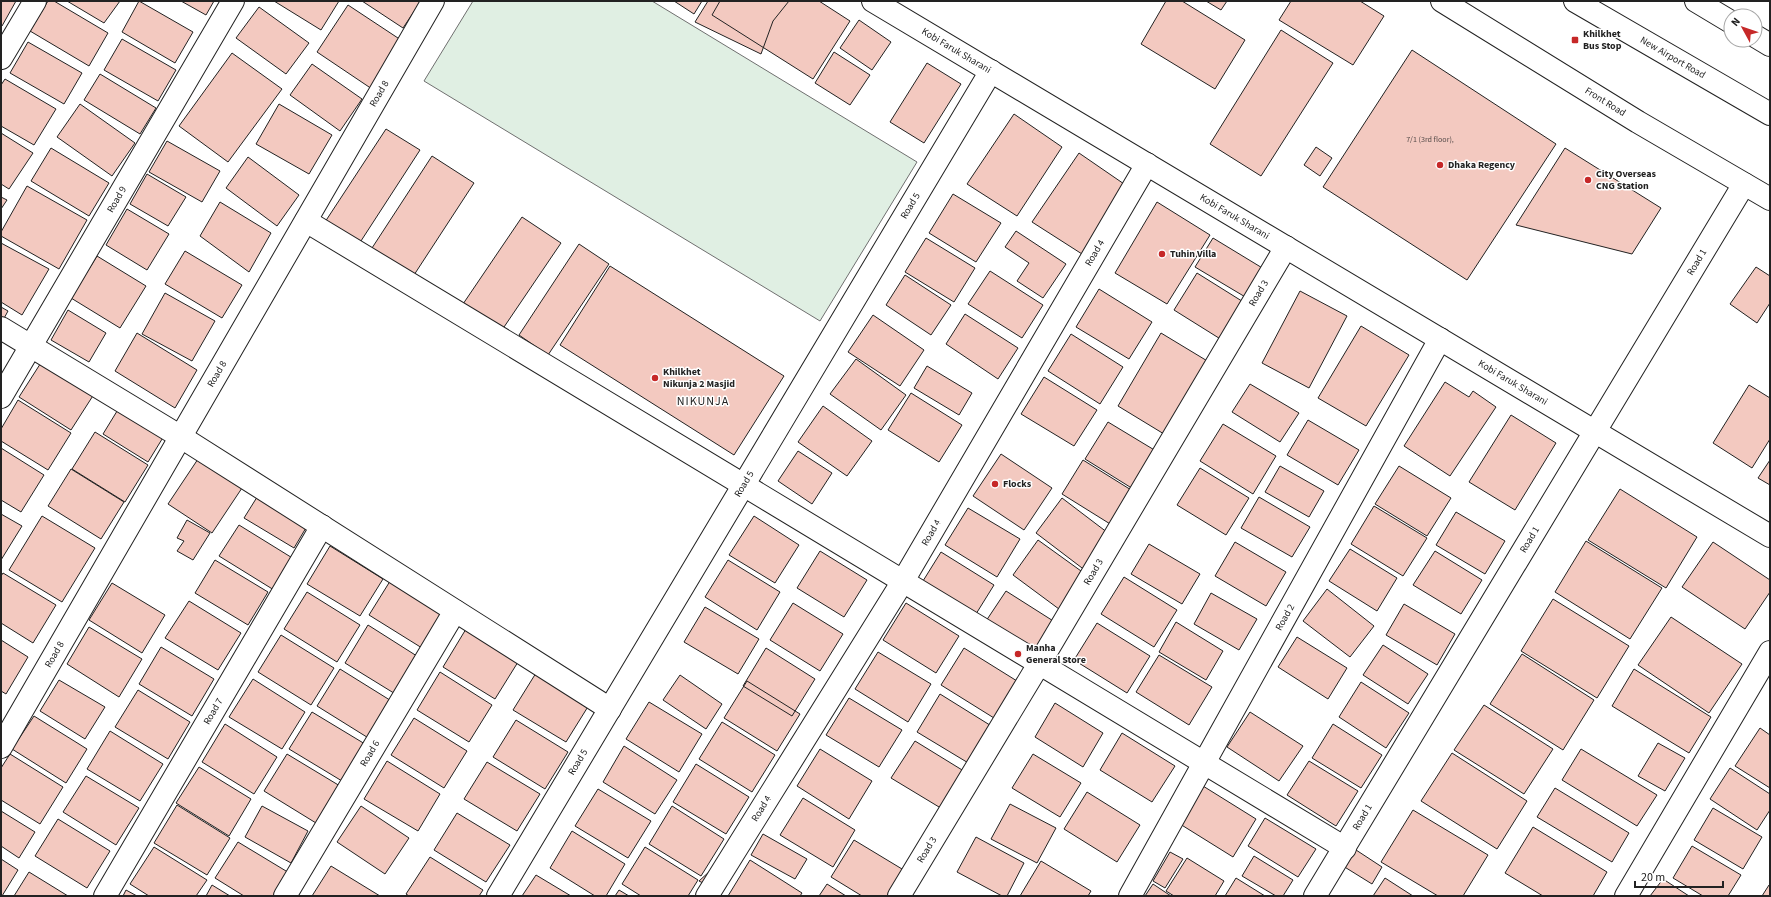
<svg xmlns="http://www.w3.org/2000/svg" width="1771" height="897" font-family="'Source Sans 3',sans-serif">
<rect width="100%" height="100%" fill="#fff"/>
<path fill="#e0efe3" stroke="#6f6f6f" d="M473,1H652L917,162L820,321L424,81Z"/>
<path fill="#f3c9c0" stroke="#222" d="M1,1H16L2,26H1Z
M48,1H54L108,33L89,66L30,31Z
M67,1H120L104,23Z
M139,1L193,32L175,63L122,32Z
M181,1H214L206,15Z
M274,1H339L321,30Z
M362,1H421L403,28Z
M674,1H702L694,14Z
M708,1H789L773,21L761,54L695,22Z
M720,1H819L850,21L813,79L712,15Z
M1166,1H1182L1245,40L1215,89L1141,44Z
M1206,1H1227L1221,10Z
M1291,1H1360L1384,16L1353,65L1279,20Z
M348,5L404,42L372,89L317,52Z
M259,7L309,43L286,74L236,38Z
M859,20L891,42L872,70L840,48Z
M1281,30L1333,63L1261,176L1210,144Z
M122,39L176,70L158,101L104,70Z
M28,42L82,73L64,104L10,73Z
M1412,50L1556,144L1467,280L1323,187Z
M834,52L870,75L850,105L815,83Z
M232,53L282,89L228,162L179,126Z
M927,63L961,84L924,143L890,122Z
M312,64L362,99L340,131L290,95Z
M100,74L156,108L140,134L84,100Z
M5,79L56,109L34,145L1,126V85Z
M80,104L135,143L112,176L57,137Z
M279,104L332,135L309,174L256,144Z
M1014,114L1062,147L1017,216L967,184Z
M386,129L420,150L359,244L325,222Z
M1,133L33,153L9,189L1,184Z
M167,141L220,171L202,202L149,172Z
M1316,147L1332,158L1320,176L1304,165Z
M51,148L109,183L89,216L31,181Z
M1565,148L1661,208L1632,254L1516,225Z
M1079,153L1127,186L1082,254L1032,222Z
M432,156L474,183L414,275L372,248Z
M248,157L299,195L277,226L226,188Z
M147,174L186,197L168,226L130,204Z
M27,186L87,220L59,269L1,236V232Z
M953,194L1001,223L976,262L929,233Z
M1,197L7,200L1,209Z
M220,202L271,233L249,272L200,236Z
M1157,202L1210,235L1167,304L1115,273Z
M127,209L169,234L147,270L106,245Z
M522,217L561,243L502,330L463,304Z
M1016,231L1066,264L1043,298L1017,281L1029,263L1005,247Z
M926,238L975,268L954,302L905,272Z
M1213,238L1264,269L1247,298L1195,267Z
M1,243L49,269L22,315L1,302Z
M579,244L609,264L548,355L519,335Z
M185,251L242,285L222,318L165,284Z
M97,256L146,286L120,328L71,298Z
M610,266L784,376L734,455L560,345Z
M1756,267L1770,276V303L1757,323L1730,304Z
M990,271L1043,305L1022,338L968,304Z
M1197,273L1245,303L1222,340L1174,310Z
M905,275L951,305L931,335L886,305Z
M1099,289L1152,322L1129,359L1076,327Z
M1300,291L1347,316L1309,388L1262,363Z
M165,293L215,321L192,361L142,334Z
M1,307L8,311L2,322L1,321Z
M68,310L106,333L89,362L51,340Z
M965,314L1018,348L998,379L946,344Z
M873,315L924,350L900,386L848,352Z
M1361,326L1409,355L1366,426L1318,398Z
M137,333L197,370L175,408L115,371Z
M1161,333L1209,362L1164,434L1118,406Z
M1071,334L1123,367L1100,404L1048,371Z
M44,358L96,391L71,430L19,397Z
M856,359L906,395L881,430L830,394Z
M927,366L972,393L959,415L914,388Z
M1044,377L1097,410L1074,446L1021,414Z
M1445,382L1469,397L1473,391L1496,407L1450,476L1404,446Z
M1250,384L1299,413L1280,442L1232,412Z
M1749,385L1770,398V439L1752,468L1713,443Z
M911,393L962,425L939,462L888,430Z
M18,400L71,433L48,470L1,441V429Z
M122,403L167,431L148,462L103,434Z
M823,406L872,441L847,476L798,442Z
M1511,415L1556,443L1515,510L1469,482Z
M1308,420L1359,450L1338,485L1287,455Z
M1108,422L1161,454L1138,492L1085,459Z
M1223,424L1276,456L1253,494L1200,461Z
M95,432L148,465L125,502L72,469Z
M1,448L44,475L21,512L1,500Z
M798,451L832,473L812,504L778,481Z
M1001,454L1052,488L1024,530L973,496Z
M198,459L242,488L212,533L168,504Z
M1083,460L1136,493L1115,527L1062,494Z
M1770,460V485L1758,478Z
M1280,466L1324,491L1309,517L1265,492Z
M1399,466L1451,498L1427,536L1375,504Z
M1200,468L1249,498L1226,535L1177,505Z
M71,469L124,502L101,539L48,506Z
M264,486L313,516L294,548L244,518Z
M1620,489L1697,537L1666,588L1588,540Z
M1259,497L1310,527L1292,557L1241,528Z
M1062,498L1112,536L1086,571L1036,533Z
M1374,506L1427,538L1403,576L1351,544Z
M968,508L1020,539L997,577L945,545Z
M1456,512L1505,541L1485,574L1436,545Z
M1,514L22,526L1,560Z
M42,516L95,548L62,602L9,570Z
M754,516L799,545L775,583L729,555Z
M187,520L210,533L193,560L177,551L184,541L177,538Z
M239,525L294,559L274,590L219,556Z
M1038,540L1088,576L1063,612L1013,575Z
M1586,541L1662,588L1630,639L1555,592Z
M1235,542L1286,572L1266,606L1215,576Z
M1713,542L1770,580V592L1745,629L1682,587Z
M1149,544L1200,574L1182,604L1131,574Z
M330,546L383,579L360,616L307,584Z
M1350,549L1397,578L1377,611L1329,581Z
M820,551L867,580L844,617L797,588Z
M1435,551L1482,580L1461,614L1413,585Z
M941,552L994,585L971,622L918,589Z
M215,560L268,592L248,625L195,593Z
M728,560L780,592L757,630L705,597Z
M3,573L56,605L33,643L1,623V576Z
M1124,577L1177,610L1154,647L1101,614Z
M392,578L445,610L422,648L369,615Z
M112,583L165,615L142,653L89,620Z
M1327,589L1374,626L1350,657L1303,621Z
M1006,591L1058,624L1034,661L982,627Z
M307,592L360,625L337,662L284,629Z
M1211,593L1257,619L1239,650L1194,624Z
M1553,599L1629,646L1597,698L1521,651Z
M189,601L241,633L218,670L165,638Z
M793,603L843,634L820,671L770,640Z
M906,603L959,636L936,673L883,640Z
M1404,604L1455,634L1437,665L1386,635Z
M705,607L759,639L738,674L684,642Z
M1671,617L1742,664L1709,713L1638,665Z
M1176,622L1223,651L1206,680L1159,652Z
M1097,623L1150,656L1127,693L1074,660Z
M368,625L420,658L397,695L345,663Z
M89,627L142,659L119,697L67,664Z
M466,629L518,662L495,699L443,667Z
M281,635L334,668L311,705L258,672Z
M1297,637L1347,668L1328,699L1278,667Z
M1,640L28,657L6,694L1,691Z
M1383,645L1428,674L1408,704L1363,675Z
M161,647L214,679L192,716L139,684Z
M766,648L815,679L792,716L743,686Z
M964,648L1017,681L994,718L941,685Z
M878,652L931,684L908,722L855,689Z
M1522,654L1594,700L1563,750L1490,704Z
M1159,655L1212,687L1189,725L1136,692Z
M340,669L393,702L370,739L317,706Z
M1634,669L1711,717L1689,753L1612,706Z
M440,672L492,705L469,742L417,710Z
M536,673L589,705L566,742L513,710Z
M680,675L722,704L706,729L663,700Z
M253,679L305,712L282,749L229,717Z
M59,680L105,707L85,739L40,711Z
M747,681L800,714L777,751L724,718Z
M1361,682L1409,713L1386,748L1339,717Z
M138,690L190,722L168,759L115,727Z
M940,694L993,727L970,764L917,732Z
M849,698L902,730L879,767L826,735Z
M649,702L702,734L679,772L626,739Z
M1055,703L1103,733L1083,767L1035,737Z
M1484,705L1553,749L1524,794L1454,750Z
M312,712L365,744L342,781L289,749Z
M1250,712L1303,746L1279,781L1227,747Z
M34,716L87,749L66,783L12,749Z
M414,718L467,751L444,788L391,755Z
M516,720L568,752L545,789L493,757Z
M722,722L775,755L752,792L699,759Z
M225,724L277,757L254,794L202,762Z
M1333,724L1382,755L1361,788L1312,758Z
M1760,728L1770,735V788L1735,766Z
M110,731L163,764L140,801L87,769Z
M1122,733L1175,766L1152,802L1100,770Z
M915,741L967,773L944,810L891,778Z
M1658,743L1685,758L1665,791L1638,776Z
M624,746L677,780L655,814L603,782Z
M820,749L872,781L849,819L797,786Z
M1581,749L1657,795L1637,826L1562,780Z
M1452,753L1527,801L1497,849L1421,801Z
M10,754L63,787L40,824L1,800V768Z
M287,754L340,786L316,823L264,791Z
M1033,754L1081,783L1060,817L1012,788Z
M387,761L440,794L418,831L364,799Z
M1309,761L1358,791L1336,826L1287,795Z
M487,762L540,794L517,831L464,799Z
M696,764L749,797L726,834L673,802Z
M199,767L251,799L229,836L176,803Z
M1730,768L1770,794V810L1757,830L1710,799Z
M86,776L139,808L116,845L63,812Z
M1203,786L1256,819L1233,857L1180,824Z
M1555,788L1629,833L1612,862L1537,817Z
M598,789L651,821L628,858L575,826Z
M1087,792L1140,825L1117,862L1064,829Z
M803,798L855,830L833,867L780,835Z
M1010,804L1056,828L1037,863L991,839Z
M177,805L230,838L207,875L154,843Z
M262,806L308,831L291,863L245,837Z
M361,806L409,838L385,874L337,842Z
M672,806L724,839L701,876L649,844Z
M1713,808L1762,837L1743,869L1694,840Z
M1413,810L1488,855L1463,896H1438L1381,862Z
M1,811L35,832L19,858L1,846Z
M457,813L510,845L486,882L434,850Z
M1265,818L1316,849L1298,877L1248,846Z
M58,819L110,851L87,888L35,856Z
M1533,827L1607,872L1593,896H1543L1505,873Z
M572,831L625,864L606,896H595L550,868Z
M763,834L807,859L795,879L751,855Z
M976,837L1024,863L1007,896H1002L957,872Z
M854,840L907,872L892,896H862L831,877Z
M238,842L291,874L277,896H244L215,878Z
M1692,846L1741,875L1728,896H1703L1673,878Z
M154,847L207,880L196,896H149L130,884Z
M645,847L698,880L688,896H641L622,884Z
M1353,848L1382,867L1372,884L1343,866Z
M1170,852L1183,859L1165,888L1153,881Z
M1254,856L1293,880L1283,896H1276L1242,876Z
M430,857L483,890L479,896H409L406,894Z
M1187,858L1224,881L1215,896H1174L1166,891Z
M1,859L18,870L2,896H1Z
M750,860L802,893L800,896H728Z
M1041,861L1091,891L1088,896H1020Z
M331,866L380,896H312Z
M710,871L715,874L709,886L699,881Z
M29,872L68,896H14Z
M536,875L571,896H522Z
M1236,878L1265,896H1225Z
M1385,878L1413,896H1373Z
M1663,879L1689,896H1650Z
M827,884L846,896H819Z
M1153,884L1171,896H1145Z
M212,885L230,896H206Z
M1769,885L1770,886V896H1762Z
M126,890L137,896H123Z
M619,890L629,896H615Z"/>
<g fill="none" stroke-linecap="round" stroke-linejoin="round">
<g stroke="#222" stroke-width="24">
<g id="street">
<path id="s1" d="M873,1L1770,536"/>
<path id="s2" d="M1442,1L1638,122L1770,199"/>
<path d="M1,58L35,1"/>
<path d="M306,221L1345,848"/>
<path d="M1,328L181,437L610,709"/>
<path id="s3" d="M1,397L233,1"/>
<path id="s4" d="M1,747L433,1"/>
<path id="s5" d="M105,896L322,526"/>
<path id="s6" d="M285,896L455,611"/>
<path id="s7" d="M498,896L991,71"/>
<path id="s8" d="M707,896L903,581L1147,164"/>
<path id="s9" d="M899,896L1039,664L1286,247"/>
<path id="s10" d="M1130,896L1440,339"/>
<path id="s11" d="M1315,896L1744,184"/>
<path d="M1626,896L1770,652"/>
</g>
</g>
<g stroke="#222" stroke-width="24">
<g id="highway">
<path id="s12" d="M1575,1L1770,114"/>
<path d="M1696,1L1731,22"/>
<path d="M1755,36L1770,45"/>
</g>
</g>
<use href="#street" stroke="#fff" stroke-width="22"/>
<use href="#highway" stroke="#fff" stroke-width="22"/>
</g>
<g fill="#c62828" stroke="#fff" stroke-width="1.5">
<rect x="1571" y="36" width="8" height="8" rx="2"/>
<circle cx="1440" cy="165" r="4"/>
<circle cx="1588" cy="180" r="4"/>
<circle cx="1162" cy="254" r="4"/>
<circle cx="655" cy="378" r="4"/>
<circle cx="995" cy="484" r="4"/>
<circle cx="1018" cy="654" r="4"/>
</g>
<g text-anchor="middle" dominant-baseline="central" stroke-width="3" stroke-linejoin="round" paint-order="stroke">
<g font-size="8" fill="#564c4a">
<text x="1430" y="139">7/1 (3rd floor),</text>
</g>
<g font-size="10" font-weight="bold" fill="#222" stroke="#fff" text-anchor="start">
<text x="1583" y="34">Khilkhet<tspan x="1583" dy="12">Bus Stop</tspan></text>
<text x="1448" y="165">Dhaka Regency</text>
<text x="1596" y="174">City Overseas<tspan x="1596" dy="12">CNG Station</tspan></text>
<text x="1170" y="254">Tuhin Villa</text>
<text x="663" y="372">Khilkhet<tspan x="663" dy="12">Nikunja 2 Masjid</tspan></text>
<text x="1003" y="484">Flocks</text>
<text x="1026" y="648">Manha<tspan x="1026" dy="12">General Store</tspan></text>
</g>
<g font-size="10" fill="#222" stroke="#fff">
<text stroke="none"><textPath href="#s1" startOffset="97">Kobi Faruk Sharani</textPath></text>
<text stroke="none"><textPath href="#s12" startOffset="113">New Airport Road</textPath></text>
<text stroke="none"><textPath href="#s4" startOffset="755">Road 8</textPath></text>
<text stroke="none"><textPath href="#s2" startOffset="192">Front Road</textPath></text>
<text stroke="none"><textPath href="#s3" startOffset="229">Road 9</textPath></text>
<text stroke="none"><textPath href="#s7" startOffset="804">Road 5</textPath></text>
<text stroke="none"><textPath href="#s1" startOffset="421">Kobi Faruk Sharani</textPath></text>
<text stroke="none"><textPath href="#s8" startOffset="751">Road 4</textPath></text>
<text stroke="none"><textPath href="#s11" startOffset="740">Road 1</textPath></text>
<text stroke="none"><textPath href="#s9" startOffset="702">Road 3</textPath></text>
<text stroke="none"><textPath href="#s4" startOffset="431">Road 8</textPath></text>
<text stroke="none"><textPath href="#s1" startOffset="745">Kobi Faruk Sharani</textPath></text>
<text stroke="none"><textPath href="#s7" startOffset="480">Road 5</textPath></text>
<text stroke="none"><textPath href="#s8" startOffset="427">Road 4</textPath></text>
<text stroke="none"><textPath href="#s11" startOffset="416">Road 1</textPath></text>
<text stroke="none"><textPath href="#s9" startOffset="378">Road 3</textPath></text>
<text stroke="none"><textPath href="#s10" startOffset="319">Road 2</textPath></text>
<text stroke="none"><textPath href="#s4" startOffset="107">Road 8</textPath></text>
<text stroke="none"><textPath href="#s5" startOffset="214">Road 7</textPath></text>
<text stroke="none"><textPath href="#s6" startOffset="166">Road 6</textPath></text>
<text stroke="none"><textPath href="#s7" startOffset="156">Road 5</textPath></text>
<text stroke="none"><textPath href="#s8" startOffset="103">Road 4</textPath></text>
<text stroke="none"><textPath href="#s11" startOffset="92">Road 1</textPath></text>
<text stroke="none"><textPath href="#s9" startOffset="54">Road 3</textPath></text>
</g>
<g font-size="12" letter-spacing="1" fill="#222" stroke="#fff">
<text x="703" y="401">NIKUNJA</text>
</g>
</g>
<rect width="1771" height="897" fill="none" stroke="#222222" stroke-width="4"/>
<g transform="translate(1743 28) rotate(310)"><circle r="19" fill="#ffffff" stroke="#a7a7a7"/>
<path d="M0-3L7 15L0 10L-7 15Z" fill="#c62828"/>
<text y="-6" font-size="11" font-weight="bold" text-anchor="middle" fill="#222222">N</text>
</g>
<path d="M1635 881v6h88v-6" fill="none" stroke="#222222" stroke-width="2"/>
<text x="1641" y="881" font-size="12" fill="#222222" stroke="#ffffff" stroke-width="3" paint-order="stroke">20 m</text>
</svg>
